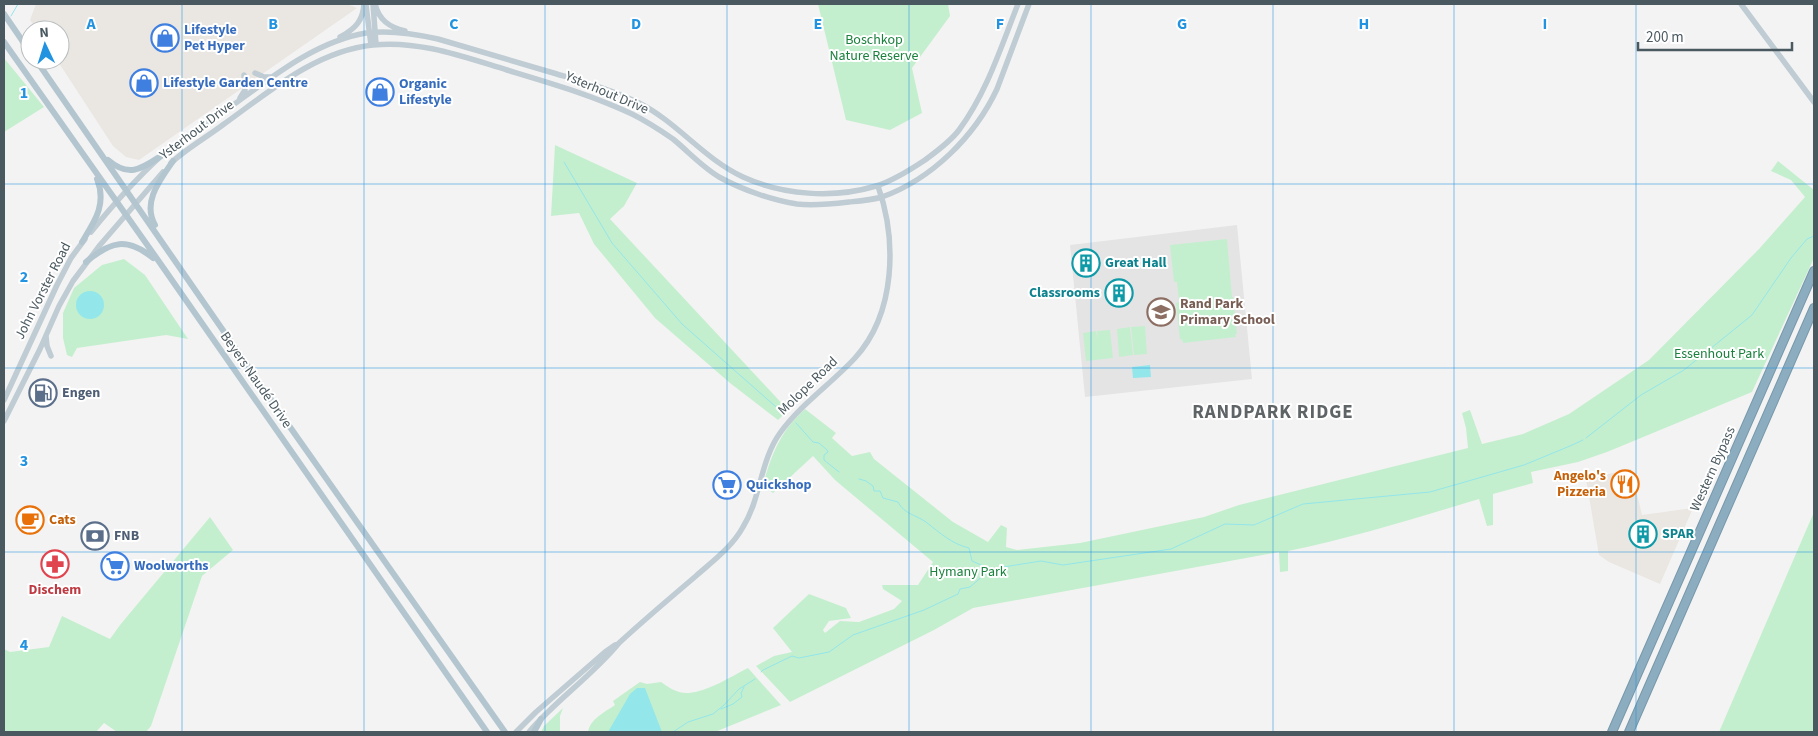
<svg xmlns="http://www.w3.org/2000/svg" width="1818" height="736" font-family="'Source Sans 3',sans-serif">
<rect width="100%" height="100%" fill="#f4f3f3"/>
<path fill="#eae6e1" d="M36,4H347L357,8L139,160L126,157L113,146L57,60H60V30H37L30,20Z
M1631,469L1642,515L1693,508L1660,584L1609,562L1599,555L1586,479Z"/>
<path fill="#e5e4e5" d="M1237,225L1252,379L1085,397L1070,245Z"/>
<path fill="#c4efce" d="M818,4H948L950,16L912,68L922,113L890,130L846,120Z
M4,58L44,107L4,132Z
M555,145L637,183L624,206L610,219L788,410L778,420L730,383L655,318L594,244L579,213L551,216Z
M1778,161L1814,190V258L1752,392L1607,452L1578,462L1531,472L1533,483L1493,494V525L1487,526L1479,499C1416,518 1352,538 1288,551V571L1280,572L1279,552L973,608L934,630L790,702L756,666L774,656L792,652L773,628L809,594L846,608L851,618L829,621L823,630L825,633L840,621L859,622L894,609L902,601L883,589L882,585H918L933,562L835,480L813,456L773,493L763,485C772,453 780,432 805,409L836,433L832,438L852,456L870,452L874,459L953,522L988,542L1001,525L1007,528L1006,547L1017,550L1080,543L1204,517L1239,505L1468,448L1466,428L1462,413L1470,410L1482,444L1523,434L1569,414L1649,360L1759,249L1805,197L1791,180L1771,171Z
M1227,239L1232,297H1233L1237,334H1235L1236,337L1183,343L1182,339L1180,340L1176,303L1179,302L1177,282H1174L1170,245Z
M124,259L145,275L188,339L166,335L77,348L72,357L67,355L63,338V313L74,288L102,265Z
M1145,326L1147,354L1134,355L1131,327Z
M1130,327L1133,355L1119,357L1117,329Z
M1110,330L1113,358L1086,361L1083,333L1096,331L1098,340L1097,331Z
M1814,512V732H1719Z
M210,517L233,550L202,576L151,726L146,732H117L104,723L96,732H4V649L10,652L49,647L62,616L110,639L120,625Z
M748,668L781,705L715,732H588C590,719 605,712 615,705L613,701L640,682L647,684L661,682C669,688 679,694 689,693C709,691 730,677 748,668Z
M563,708L560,716V732H541L544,726Z"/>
<path fill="#93e6ea" d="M76 305a14 14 0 1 1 28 0a14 14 0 1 1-28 0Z
M1150,365L1151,377L1133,378L1132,367Z
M637,688H645L662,732H608L630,694Z"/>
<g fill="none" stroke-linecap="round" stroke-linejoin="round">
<path stroke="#93e6ea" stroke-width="1" d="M11,16L18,4
M564,162L612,243L682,324L784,414
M796,423L813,442L819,443L827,450L828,452L824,455V460L839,472
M1586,438L1641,395L1684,370L1752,315L1791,258L1807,239L1814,236
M859,479L866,481L873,486L874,491H880L883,498L898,502C904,514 916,515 926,522C940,533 952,544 969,548L972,561L990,569
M761,672L763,670L792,656L799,658L829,652L853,635L924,610L958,594L960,589L970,587L991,569L1041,561L1063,565L1171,549L1225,524L1254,525L1303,504L1430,492L1524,465L1570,446L1583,440
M721,709L733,704L742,697L741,693L744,687
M673,732L688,722L713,714L724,705L739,689L755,679"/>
<g stroke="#7798ab" stroke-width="10">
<path id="highway" d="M1612,732L1814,271
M1629,732L1814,308"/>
</g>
<path stroke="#bfccd3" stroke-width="5.5" d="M373,4L376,44
M375,4C379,20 389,27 405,31
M1741,4L1814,102
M366,5L371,45
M340,37C355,29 363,21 364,4
M255,73L264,77H272
M240,98L245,90L244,75
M171,163C187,148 207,137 224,124C270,91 316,51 373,45C419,40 464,57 507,70C550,83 592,95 632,114C646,121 660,130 673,139C689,152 703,168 721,178C743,190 772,200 797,204C814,206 832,204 849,202C860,201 872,200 882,197C932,179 975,136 997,89L1029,4
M91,232C112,206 135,180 160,157C178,140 201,127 222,113C266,82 312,42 366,33C389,30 416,34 438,39C475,50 512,61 550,72C580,81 611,89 639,103C677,122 704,159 743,177C783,195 833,199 876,186C893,181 910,170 925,160C937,151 950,142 959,130C987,92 1001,47 1018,4
M46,336L47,346L51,356
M4,400L57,285L71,258L85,239
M4,421L40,349L59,306L73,281L100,245L163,172
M516,732L536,712L605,652L615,645
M529,732C556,700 592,676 619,643C644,620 670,598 696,576C713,561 732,547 743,527C761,498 760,461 780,433C801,404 831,384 855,358C896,313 897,240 878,186"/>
<path stroke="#b3c6d0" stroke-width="6" d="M4,14L30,52
M4,42L160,263L487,732
M36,60L285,420L505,732
M108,160C129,178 141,169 161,156
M155,225C142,202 160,180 173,161
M82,242C95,221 107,204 97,179
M86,262C111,241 127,237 153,258
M534,732L541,719"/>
<use href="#highway" stroke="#8cadbf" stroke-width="8"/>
</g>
<path fill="none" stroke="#2193e0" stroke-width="1" stroke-opacity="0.55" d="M182,4V732M364,4V732M545,4V732M727,4V732M909,4V732M1091,4V732M1273,4V732M1454,4V732M1636,4V732M4,184H1814M4,368H1814M4,552H1814"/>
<defs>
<g id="shop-ring" transform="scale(1.4375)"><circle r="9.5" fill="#fff" stroke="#3f7fe0" stroke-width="1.5"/><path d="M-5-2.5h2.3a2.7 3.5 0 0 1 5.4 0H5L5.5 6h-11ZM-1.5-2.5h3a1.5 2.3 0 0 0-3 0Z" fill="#3f7fe0"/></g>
<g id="building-ring" transform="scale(1.4375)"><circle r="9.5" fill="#fff" stroke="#0f9aa8" stroke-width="1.5"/><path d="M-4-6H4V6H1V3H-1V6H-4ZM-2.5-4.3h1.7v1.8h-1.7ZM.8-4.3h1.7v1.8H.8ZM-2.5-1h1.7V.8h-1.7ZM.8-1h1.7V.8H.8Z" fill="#0f9aa8"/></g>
<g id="school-ring" transform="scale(1.4375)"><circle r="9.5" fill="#fff" stroke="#8d6e63" stroke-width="1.5"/><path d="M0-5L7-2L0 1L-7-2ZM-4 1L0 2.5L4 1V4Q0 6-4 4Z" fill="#8d6e63"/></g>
<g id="fuel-ring" transform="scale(1.4375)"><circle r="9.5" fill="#fff" stroke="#5c6f8a" stroke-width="1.5"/><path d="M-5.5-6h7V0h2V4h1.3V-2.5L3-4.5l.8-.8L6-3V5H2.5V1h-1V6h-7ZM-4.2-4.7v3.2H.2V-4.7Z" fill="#5c6f8a"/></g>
<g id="restaurant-ring" transform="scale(1.4375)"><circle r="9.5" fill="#fff" stroke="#e8710a" stroke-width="1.5"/><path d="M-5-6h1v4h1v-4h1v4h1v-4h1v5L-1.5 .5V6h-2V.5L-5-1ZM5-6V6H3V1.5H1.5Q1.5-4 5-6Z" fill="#e8710a"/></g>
<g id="supermarket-ring" transform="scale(1.4375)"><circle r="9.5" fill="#fff" stroke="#3f7fe0" stroke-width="1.5"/><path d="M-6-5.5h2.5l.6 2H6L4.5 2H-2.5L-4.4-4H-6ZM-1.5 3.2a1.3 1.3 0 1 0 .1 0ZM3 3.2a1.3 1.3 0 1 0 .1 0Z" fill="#3f7fe0"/></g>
<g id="cafe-ring" transform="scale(1.4375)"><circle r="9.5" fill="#fff" stroke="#e8710a" stroke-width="1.5"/><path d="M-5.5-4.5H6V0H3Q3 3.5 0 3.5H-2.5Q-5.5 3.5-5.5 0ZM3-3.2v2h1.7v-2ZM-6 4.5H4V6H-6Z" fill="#e8710a"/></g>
<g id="bank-ring" transform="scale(1.4375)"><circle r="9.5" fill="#fff" stroke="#5c6f8a" stroke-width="1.5"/><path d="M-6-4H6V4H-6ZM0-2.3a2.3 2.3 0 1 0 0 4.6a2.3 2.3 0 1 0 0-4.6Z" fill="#5c6f8a"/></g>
<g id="pharmacy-ring" transform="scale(1.4375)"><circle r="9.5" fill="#fff" stroke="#e0444e" stroke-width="1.5"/><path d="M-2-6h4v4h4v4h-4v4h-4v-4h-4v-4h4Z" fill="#e0444e"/></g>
</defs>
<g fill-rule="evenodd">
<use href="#shop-ring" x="165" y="38"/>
<use href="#shop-ring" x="144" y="83"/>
<use href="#shop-ring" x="380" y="92"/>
<use href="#building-ring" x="1086" y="263"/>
<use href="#building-ring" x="1119" y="293"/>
<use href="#school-ring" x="1161" y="312"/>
<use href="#fuel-ring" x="43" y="393"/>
<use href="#restaurant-ring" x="1625" y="484"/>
<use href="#supermarket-ring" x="727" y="485"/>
<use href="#cafe-ring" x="30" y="520"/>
<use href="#building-ring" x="1643" y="534"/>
<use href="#bank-ring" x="95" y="536"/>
<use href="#pharmacy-ring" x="55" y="564"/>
<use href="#supermarket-ring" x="115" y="566"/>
</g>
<g text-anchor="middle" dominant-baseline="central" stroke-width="4" stroke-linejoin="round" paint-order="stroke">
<g font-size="14" font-weight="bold" fill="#366cbe" stroke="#fff" text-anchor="start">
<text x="184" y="30">Lifestyle<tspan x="184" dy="16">Pet Hyper</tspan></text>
<text x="163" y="83">Lifestyle Garden Centre</text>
<text x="399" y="84">Organic<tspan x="399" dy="16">Lifestyle</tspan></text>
<text x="746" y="485">Quickshop</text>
<text x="134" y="566">Woolworths</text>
</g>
<g font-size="14" fill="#1b813e" stroke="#fff">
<text x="874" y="40">Boschkop<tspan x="874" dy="16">Nature Reserve</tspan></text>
<text x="1719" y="354">Essenhout Park</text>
<text x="968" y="572">Hymany Park</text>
</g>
<g font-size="14" fill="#4a5960" stroke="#fff">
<text transform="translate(607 93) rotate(23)">Ysterhout Drive</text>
<text transform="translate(197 130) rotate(-37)">Ysterhout Drive</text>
<text transform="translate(43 291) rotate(-63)">John Vorster Road</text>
<text transform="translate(256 380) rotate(55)">Beyers Naudé Drive</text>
<text transform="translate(808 386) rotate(-44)">Molope Road</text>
<text transform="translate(1713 469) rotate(-66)">Western Bypass</text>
</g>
<g font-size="14" font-weight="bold" fill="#0d838f" stroke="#fff" text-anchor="start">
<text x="1105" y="263">Great Hall</text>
<text x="1100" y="293" text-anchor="end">Classrooms</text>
<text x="1662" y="534">SPAR</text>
</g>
<g font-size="14" font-weight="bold" fill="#785e54" stroke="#fff" text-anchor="start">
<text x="1180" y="304">Rand Park<tspan x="1180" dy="16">Primary School</tspan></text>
</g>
<g font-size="14" font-weight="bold" fill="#4e5e75" stroke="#fff" text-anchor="start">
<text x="62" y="393">Engen</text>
<text x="114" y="536">FNB</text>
</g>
<g font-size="14" font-weight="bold" fill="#c56008" stroke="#fff" text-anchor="end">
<text x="1606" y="476">Angelo's<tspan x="1606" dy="16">Pizzeria</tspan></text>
<text x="49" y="520" text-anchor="start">Cats</text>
</g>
<g font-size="14" font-weight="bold" fill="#be3a42" stroke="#fff">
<text x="55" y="590">Dischem</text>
</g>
<g font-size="19" font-weight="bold" letter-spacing="1" fill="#5f6467" stroke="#fff">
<text x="1273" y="412">RANDPARK RIDGE</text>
</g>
</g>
<g font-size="16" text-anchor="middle" font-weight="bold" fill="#2193e0" stroke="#fff" stroke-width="4" stroke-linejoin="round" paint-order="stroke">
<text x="91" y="29">A</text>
<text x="273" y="29">B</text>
<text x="454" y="29">C</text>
<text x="636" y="29">D</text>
<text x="818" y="29">E</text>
<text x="1000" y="29">F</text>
<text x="1182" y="29">G</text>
<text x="1364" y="29">H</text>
<text x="1545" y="29">I</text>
<text x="24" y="98">1</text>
<text x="24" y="282">2</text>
<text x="24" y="466">3</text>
<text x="24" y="650">4</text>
</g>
<rect width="1818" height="736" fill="none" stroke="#4a5960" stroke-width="10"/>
<g transform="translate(45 45) rotate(356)"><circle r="24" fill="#ffffff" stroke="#b7bdbf"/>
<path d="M0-4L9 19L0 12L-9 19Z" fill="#2193e0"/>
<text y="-8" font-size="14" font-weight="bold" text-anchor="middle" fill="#4a5960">N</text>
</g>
<path d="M1638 42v8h154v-8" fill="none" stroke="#4a5960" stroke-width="2.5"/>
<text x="1646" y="42" font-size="15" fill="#4a5960" stroke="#ffffff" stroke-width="4" paint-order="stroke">200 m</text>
</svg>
